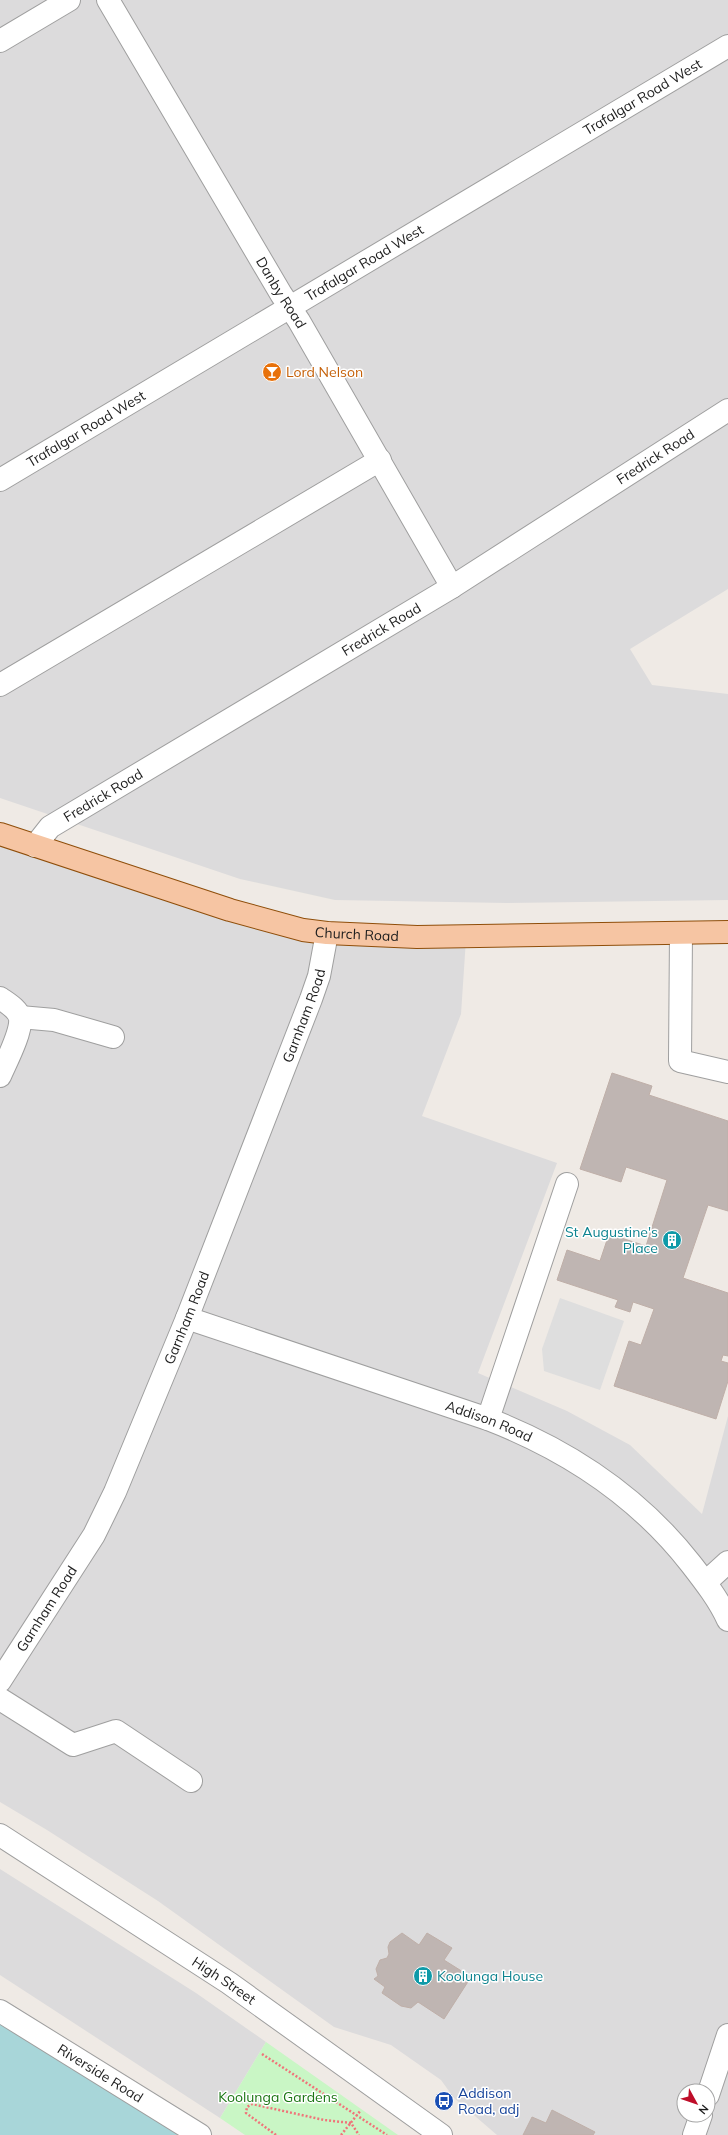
<svg xmlns="http://www.w3.org/2000/svg" width="728" height="2135" font-family="Mulish,sans-serif">
<rect width="100%" height="100%" fill="#efeae5"/>
<path fill="#dcdbdc" fill-rule="evenodd" d="M0,0H728V589L630,649L652,685L728,694V900L507,903L335,900L240,879L0,798Z
M0,838L190,906L466,939L461,1014L422,1116L557,1163L478,1373L567,1411L630,1445L702,1514L728,1416V2135H497L454,2098L441,2080L391,2045L334,2027L158,1901L47,1830L0,1802ZM684,2091H708V2115H684Z
M0,1869L196,1993L266,2042L220,2118L0,1975Z"/>
<path fill="#c9f6c5" d="M266,2042L398,2135H245L220,2118Z"/>
<path fill="#dedede" d="M560,1298L624,1321L600,1390L544,1371L542,1349Z"/>
<path fill="#a8d6d9" d="M0,2019L204,2135H0Z"/>
<path fill="#bfb5b2" stroke="#bfafa8" d="M612,1073L652,1086L649,1095L728,1121V1211L708,1205L683,1278L728,1293V1356L723,1355L721,1361L728,1363V1381L716,1419L614,1386L629,1341L641,1345L654,1309L633,1302L630,1312L615,1307L618,1300L557,1280L567,1250L600,1261L609,1234L646,1246L667,1180L626,1167L621,1182L580,1169Z
M402,1933L419,1945L427,1933L452,1948L444,1960L471,1977L444,2019L418,2002L411,2008L401,2006L382,1993L385,1987L374,1979L378,1976L376,1969L380,1960L387,1958L389,1954L388,1947L390,1942Z
M552,2110L595,2132L593,2135H523L532,2117L546,2123Z"/>
<g fill="none" stroke-linecap="round" stroke-linejoin="round">
<g stroke="#9f9f9f" stroke-width="24">
<g id="minor">
<path id="s1" d="M108,0L281,294L299,321L452,587"/>
<path d="M0,41L69,0"/>
<path id="s2" d="M0,480L728,46"/>
<path d="M0,685L380,460"/>
<path id="s3" d="M35,846L50,827L452,587L728,410"/>
<path d="M681,933L680,1061L728,1072"/>
<path d="M0,998C7,1003 18,1009 20,1018C22,1032 6,1062 0,1076"/>
<path d="M20,1017L54,1020L113,1037"/>
<path id="s4" d="M187,1318L488,1419C568,1450 638,1496 691,1564C705,1582 719,1600 728,1620"/>
<path d="M488,1419L567,1184"/>
<path d="M706,1582L728,1562"/>
<path id="s5" d="M0,1681L94,1535L115,1492L187,1318L311,999L319,976L327,933"/>
<path d="M0,1699L73,1745L116,1731L191,1781"/>
<path id="s6" d="M0,1835L229,1983L441,2135"/>
<path id="s7" d="M0,2011L200,2135"/>
<path d="M708,2095L728,2035"/>
<path d="M694,2135L701,2115"/>
</g>
</g>
<g stroke="#8f4e0a" stroke-width="24">
<g id="major">
<path id="s8" d="M0,834L230,910L303,930L327,933L417,937L728,932"/>
</g>
</g>
<path stroke="#f0747a" stroke-width="2.5" stroke-dasharray="2 2" stroke-linecap="butt" d="M262,2054L387,2135
M276,2135L246,2113L247,2107L252,2104L324,2120L351,2123L359,2135
M341,2135L361,2110"/>
<use href="#minor" stroke="#fff" stroke-width="22"/>
<use href="#major" stroke="#f6c5a3" stroke-width="22"/>
</g>
<defs>
<g id="bar-disc" transform="scale(1)"><circle r="9.5" fill="#e8710a" stroke="#fff"/><path d="M-6-5H6L.8 .8V4.5H3.5V6h-7V4.5H-.8V.8Z" fill="#fff"/></g>
<g id="building-disc" transform="scale(1)"><circle r="9.5" fill="#0f9aa8" stroke="#fff"/><path d="M-4-6H4V6H1V3H-1V6H-4ZM-2.5-4.3h1.7v1.8h-1.7ZM.8-4.3h1.7v1.8H.8ZM-2.5-1h1.7V.8h-1.7ZM.8-1h1.7V.8H.8Z" fill="#fff"/></g>
<g id="bus-disc" transform="scale(1)"><circle r="9.5" fill="#1a4fb4" stroke="#fff"/><path d="M-5-6H5V4H4V6H2V4H-2V6H-4V4H-5ZM-3.5-4V0h7V-4ZM-3.5 1.2v1.5H-2V1.2ZM2 1.2v1.5H3.5V1.2Z" fill="#fff"/></g>
</defs>
<g fill-rule="evenodd">
<use href="#bar-disc" x="272" y="372"/>
<use href="#building-disc" x="672" y="1240"/>
<use href="#building-disc" x="423" y="1976"/>
<use href="#bus-disc" x="444" y="2101"/>
</g>
<g text-anchor="middle" dominant-baseline="central" stroke-width="3" stroke-linejoin="round" paint-order="stroke">
<g font-size="14" fill="#1e1e1e" stroke="#fff">
<text stroke="none"><textPath href="#s2" startOffset="748">Trafalgar Road West</textPath></text>
<text stroke="none"><textPath href="#s2" startOffset="424">Trafalgar Road West</textPath></text>
<text stroke="none"><textPath href="#s1" startOffset="340">Danby Road</textPath></text>
<text stroke="none"><textPath href="#s2" startOffset="100">Trafalgar Road West</textPath></text>
<text stroke="none"><textPath href="#s3" startOffset="734">Fredrick Road</textPath></text>
<text stroke="none"><textPath href="#s3" startOffset="410">Fredrick Road</textPath></text>
<text stroke="none"><textPath href="#s3" startOffset="86">Fredrick Road</textPath></text>
<text stroke="none"><textPath href="#s8" startOffset="372">Church Road</textPath></text>
<text stroke="none"><textPath href="#s5" startOffset="734">Garnham Road</textPath></text>
<text stroke="none"><textPath href="#s5" startOffset="410">Garnham Road</textPath></text>
<text stroke="none"><textPath href="#s4" startOffset="319">Addison Road</textPath></text>
<text stroke="none"><textPath href="#s5" startOffset="86">Garnham Road</textPath></text>
<text stroke="none"><textPath href="#s6" startOffset="267">High Street</textPath></text>
<text stroke="none"><textPath href="#s7" startOffset="118">Riverside Road</textPath></text>
</g>
<g font-size="14" fill="#c56008" stroke="#fff" text-anchor="start">
<text x="286" y="372">Lord Nelson</text>
</g>
<g font-size="14" fill="#0d838f" stroke="#fff" text-anchor="end">
<text x="658" y="1232">St Augustine's<tspan x="658" dy="16">Place</tspan></text>
<text x="437" y="1976" text-anchor="start">Koolunga House</text>
</g>
<g font-size="14" fill="#164399" stroke="#fff" text-anchor="start">
<text x="458" y="2093">Addison<tspan x="458" dy="16">Road, adj</tspan></text>
</g>
<g font-size="14" fill="#1a7613" stroke="#fff">
<text x="278" y="2097">Koolunga Gardens</text>
</g>
</g>
<g transform="translate(696 2103) rotate(130)"><circle r="19" fill="#ffffff" stroke="#a5a5a5"/>
<path d="M0-3L7 15L0 10L-7 15Z" fill="#bf0d29"/>
<text y="-6" font-size="11" font-weight="bold" text-anchor="middle" fill="#1e1e1e">N</text>
</g>
</svg>
